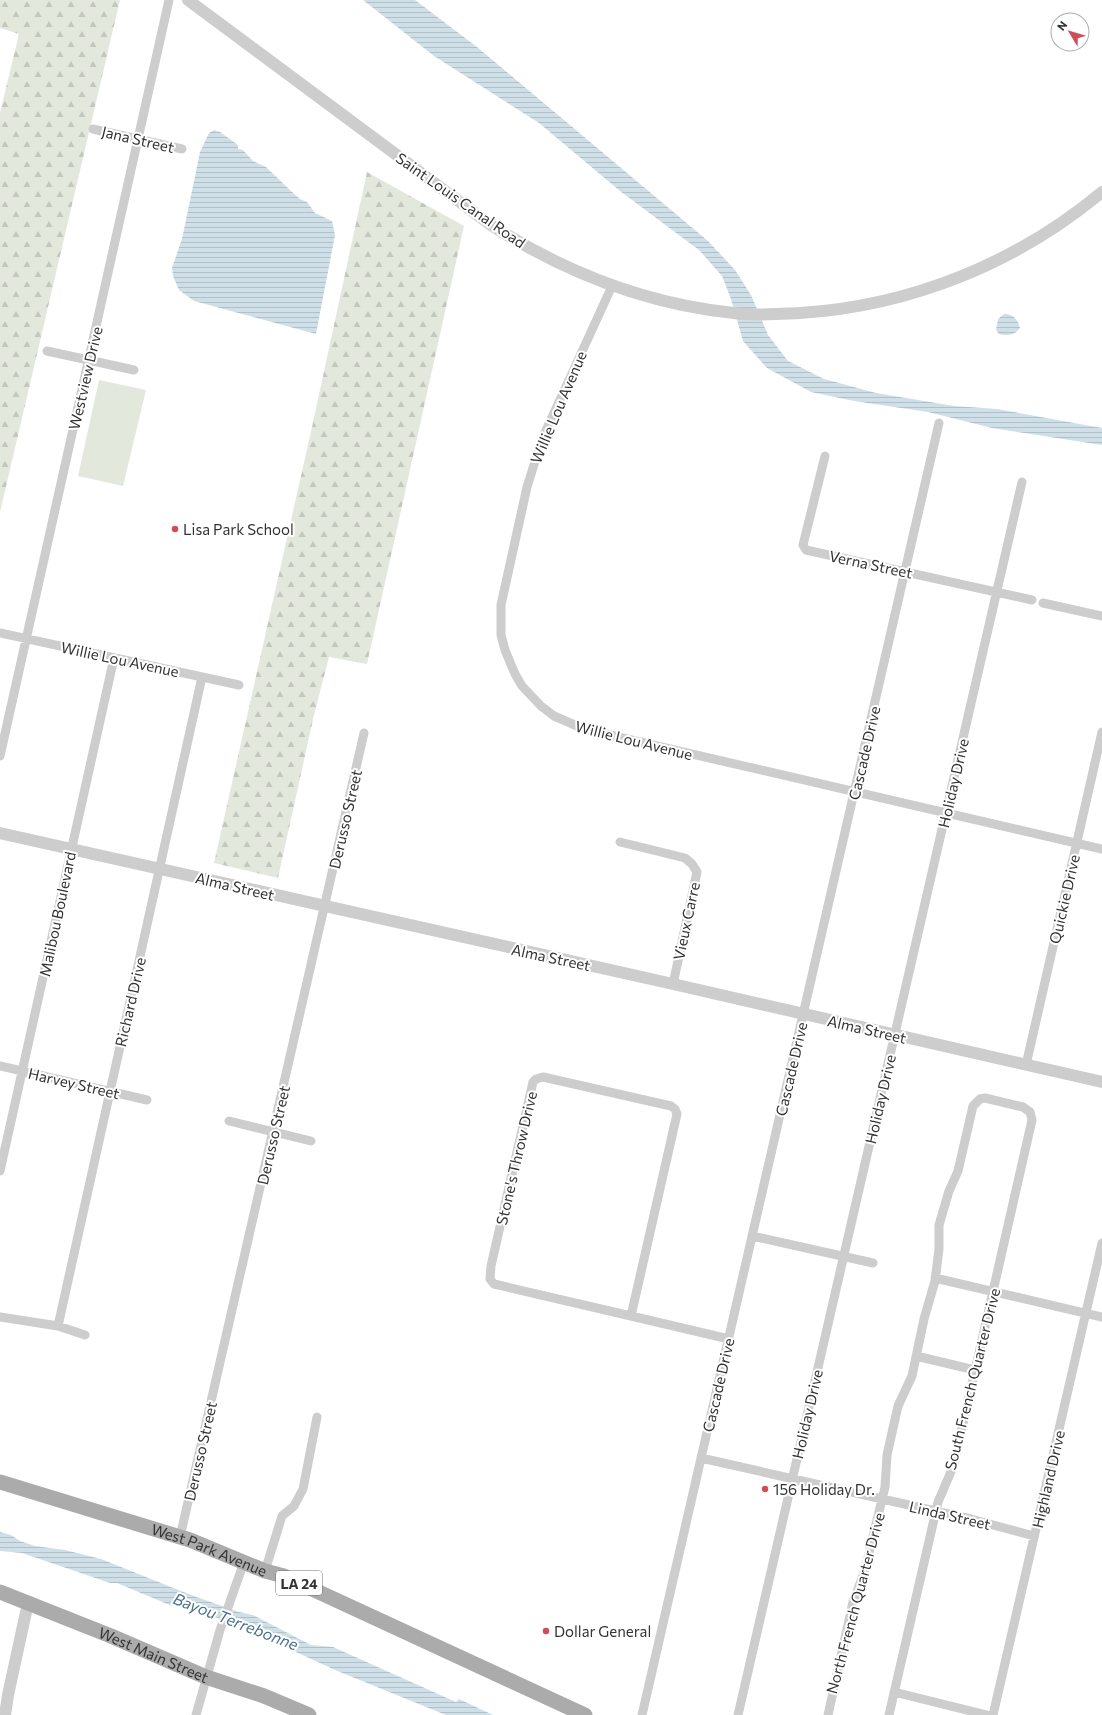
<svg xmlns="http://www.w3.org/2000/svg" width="1102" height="1715" font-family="Commissioner,sans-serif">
<defs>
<pattern id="forest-firs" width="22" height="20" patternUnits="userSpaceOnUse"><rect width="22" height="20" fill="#e3e8dd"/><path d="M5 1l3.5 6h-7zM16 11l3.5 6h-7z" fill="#c3c7be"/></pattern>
<pattern id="water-rules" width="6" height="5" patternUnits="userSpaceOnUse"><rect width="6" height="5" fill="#cfdfe8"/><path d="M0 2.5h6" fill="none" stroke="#b2c0c7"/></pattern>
</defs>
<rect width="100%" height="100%" fill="#fff"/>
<path fill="#e3e8dd" d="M99,380L146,390L123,486L78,476Z"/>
<path fill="url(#forest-firs)" d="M0,0H120L0,512V113L19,34L0,28Z
M367,172L464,226L367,664L329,657L314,715L278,878L214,863L312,427Z"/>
<path fill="url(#water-rules)" d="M363,0H415L477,47L708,241L735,270L751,295L768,335L788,361L824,379L876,393L954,406L997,409L1102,428V445L992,428L928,412L854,401L811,392L767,368L743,341L731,299L722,276L699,250L620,191L539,123L434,56Z
M214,130L220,132L238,145V149L243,150L253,161L266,167L291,191L300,199L307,202L315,213L332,221L335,235L316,334L194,301L179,290L173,276L172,268L182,239L200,152L209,133Z
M1004,314C1013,313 1018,320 1020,328C1014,336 1008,336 999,334L996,330L998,319Z
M0,1532L11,1535L20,1541L35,1546L65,1550L101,1559L191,1595L239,1612L253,1615L311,1645L333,1647L456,1702L459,1699L493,1715H446L335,1670L237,1625L178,1604L172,1606L117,1583H110L22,1553L0,1551Z"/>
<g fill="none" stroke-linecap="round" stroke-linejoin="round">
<path stroke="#cdcdcd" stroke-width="9" d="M93,129L182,149
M612,286L542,439L527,487L501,605V635L505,650L515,674L522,686L541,706L554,716L584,729L1102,849
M47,351L134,370
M825,456L803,545L806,550L1032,600
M1043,603L1102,616
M0,633L239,685
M0,756L169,0
M620,842L685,858L692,864L697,872L673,984
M1026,1065L1102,732
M0,1066L147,1100
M543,1077L671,1106L675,1109L677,1114L631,1316L494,1284L490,1279L491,1266L533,1082L536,1079Z
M229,1121L311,1141
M0,1171L114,658
M752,1236L873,1263
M935,1278L1102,1317
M631,1316L729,1339
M0,1317L58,1326L85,1335
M58,1326L202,677
M916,1356L975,1370
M701,1458L971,1519L1034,1536
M180,1537L364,733
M265,1571L282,1516L294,1506L303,1489L317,1417
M894,1692L987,1715
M196,1715L220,1630L244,1562
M642,1715L939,423
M738,1715L1022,482
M828,1715L853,1602L865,1570L885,1487L887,1455L898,1406L912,1376L924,1319L935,1281L939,1249V1225L949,1191L958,1171L973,1106L980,1099L985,1098L1023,1107L1030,1112L1032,1120L953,1467L938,1502L889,1715
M993,1715L1102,1243"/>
<path stroke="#cdcdcd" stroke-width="12" d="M188,0L491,225C566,273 645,304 734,313C756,316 778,314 800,313C911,306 1017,263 1102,192
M0,833L673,984L1102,1082
M5,1715L8,1695L28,1603"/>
<g stroke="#ababab" stroke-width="15">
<path id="s1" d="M0,1482L190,1540L265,1571L284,1576L585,1715"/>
<path id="s2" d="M0,1592L111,1636L206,1677L264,1696L309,1715"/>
</g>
</g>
<g fill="#d14d55" stroke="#fff" stroke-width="1.5">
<circle cx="175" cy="529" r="4"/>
<circle cx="765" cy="1489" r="4"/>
<circle cx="546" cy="1631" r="4"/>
</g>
<g text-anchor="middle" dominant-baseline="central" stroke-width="4" stroke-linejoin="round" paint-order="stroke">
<rect fill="#fff" stroke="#707070" stroke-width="1" x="276" y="1571" width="46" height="24" rx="3"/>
<g font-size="14" font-weight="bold" fill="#333">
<text x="299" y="1583">LA 24</text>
</g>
<g font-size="15" fill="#333" stroke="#fff">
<text transform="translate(138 139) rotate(13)">Jana Street</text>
<text transform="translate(461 200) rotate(35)">Saint Louis Canal Road</text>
<text transform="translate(85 378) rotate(-77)">Westview Drive</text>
<text transform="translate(558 407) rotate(-67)">Willie Lou Avenue</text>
<text transform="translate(871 564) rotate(12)">Verna Street</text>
<text transform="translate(120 659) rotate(12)">Willie Lou Avenue</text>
<text transform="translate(634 740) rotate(14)">Willie Lou Avenue</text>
<text transform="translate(864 753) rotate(-77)">Cascade Drive</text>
<text transform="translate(953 783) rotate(-77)">Holiday Drive</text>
<text transform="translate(345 819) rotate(-77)">Derusso Street</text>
<text transform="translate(235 886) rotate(13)">Alma Street</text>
<text transform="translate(1064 899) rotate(-77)">Quickie Drive</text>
<text transform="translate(57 914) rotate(-78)">Malibou Boulevard</text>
<text transform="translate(686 921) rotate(-78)">Vieux Carre</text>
<text transform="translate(551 957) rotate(12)">Alma Street</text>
<text transform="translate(130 1002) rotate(-77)">Richard Drive</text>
<text transform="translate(867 1029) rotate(13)">Alma Street</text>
<text transform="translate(791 1069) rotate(-77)">Cascade Drive</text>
<text transform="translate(74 1083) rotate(13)">Harvey Street</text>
<text transform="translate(880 1099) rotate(-77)">Holiday Drive</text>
<text transform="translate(273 1135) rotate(-77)">Derusso Street</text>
<text transform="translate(516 1158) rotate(-77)">Stone's Throw Drive</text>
<text transform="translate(972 1379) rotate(-76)">South French Quarter Drive</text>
<text transform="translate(718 1385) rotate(-77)">Cascade Drive</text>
<text transform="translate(807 1414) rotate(-77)">Holiday Drive</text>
<text transform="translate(200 1451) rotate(-77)">Derusso Street</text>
<text transform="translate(1048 1479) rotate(-77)">Highland Drive</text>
<text transform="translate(950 1515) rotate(13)">Linda Street</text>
<text stroke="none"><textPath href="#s1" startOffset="220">West Park Avenue</textPath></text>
<text transform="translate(855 1603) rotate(-75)">North French Quarter Drive</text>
<text stroke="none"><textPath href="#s2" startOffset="166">West Main Street</textPath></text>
</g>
<g font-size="15" fill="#333" stroke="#fff" text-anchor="start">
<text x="183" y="529">Lisa Park School</text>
<text x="773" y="1489">156 Holiday Dr.</text>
<text x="554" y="1631">Dollar General</text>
</g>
<g font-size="16" font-style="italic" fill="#49718c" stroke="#fff">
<text transform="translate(236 1621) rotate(21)">Bayou Terrebonne</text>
</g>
</g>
<g transform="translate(1070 32) rotate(308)"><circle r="19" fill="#ffffff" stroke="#adadad"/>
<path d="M0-3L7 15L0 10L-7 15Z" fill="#d14d55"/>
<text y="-6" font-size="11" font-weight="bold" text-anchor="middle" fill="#333333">N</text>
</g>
</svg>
